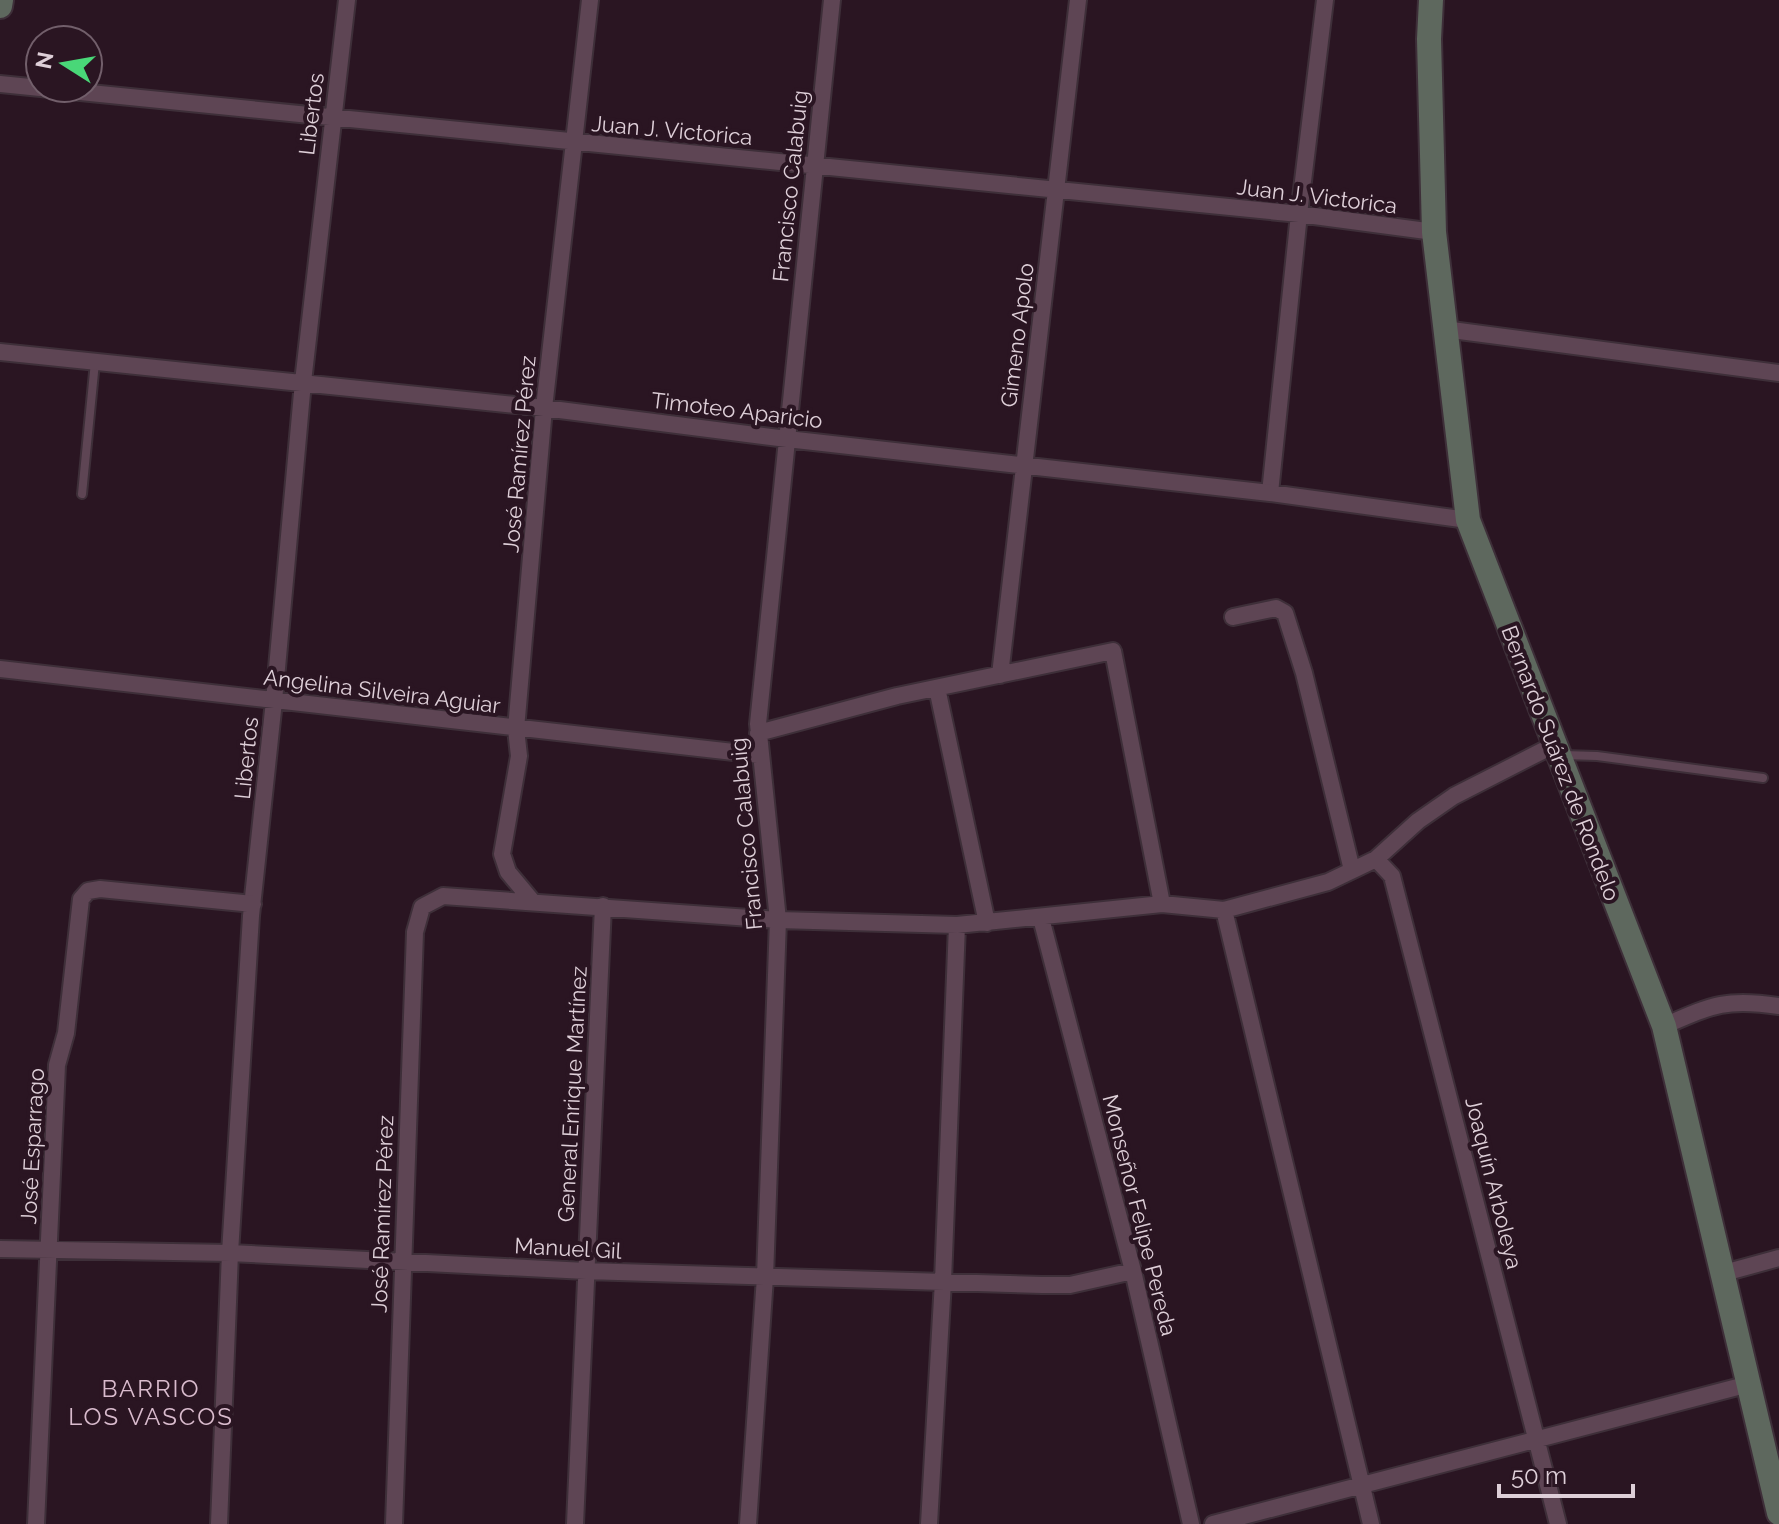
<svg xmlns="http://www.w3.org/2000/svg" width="1779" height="1524" font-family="Raleway,sans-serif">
<rect width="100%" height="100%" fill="#2a1522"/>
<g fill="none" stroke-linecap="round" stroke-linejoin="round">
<g stroke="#3e2f39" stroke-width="12">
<path id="lane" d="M82,494L95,362
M1563,755L1597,756L1763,778"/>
</g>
<g stroke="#3e2f39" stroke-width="20">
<path id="street" d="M0,84L1299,214L1434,232
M1444,329L1779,373
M0,352L544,408L787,439L1270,493L1468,520
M1270,493L1299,214L1325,0
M1233,617L1276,608L1285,613L1304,673L1352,870
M0,669L760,755
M1000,675L1078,0
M937,688L987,923
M758,733L897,696L1113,651L1162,904
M1376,859L1392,876L1558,1524
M533,902L508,872L502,854L519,756L516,729L544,408L590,0
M1224,910L1371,1524
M1041,918L1133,1271L1191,1524
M1664,1026C1712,1005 1726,998 1779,1006
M0,1249L230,1253L586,1271L1042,1285H1070L1133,1271
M1724,1273L1779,1258
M36,1524L57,1065L66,1033L81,899L88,891L100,889L253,904
M219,1524L230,1253L251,916L274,701L303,382L347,0
M394,1524L415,932L422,907L443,896L778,920L957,925L1162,904L1224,910L1328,882L1376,859L1418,821L1454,796L1554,745
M575,1524L603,906
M748,1524L765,1277L778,920L758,724L832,0
M929,1524L943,1281L957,925
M1213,1524L1749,1384"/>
</g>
<g stroke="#3e2f39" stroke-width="28">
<path id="secondary" d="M1431,0L1429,39L1434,232L1468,520L1664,1026L1779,1513
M0,6L1,0"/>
</g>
<use href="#lane" stroke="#5e4554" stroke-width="8"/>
<use href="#street" stroke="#5e4554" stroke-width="16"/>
<use href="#secondary" stroke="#5e685e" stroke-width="24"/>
</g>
<g text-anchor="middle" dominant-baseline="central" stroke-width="8" stroke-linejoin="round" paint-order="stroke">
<g font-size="22" fill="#decfd8" stroke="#2a1522">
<text transform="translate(311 114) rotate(-83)">Libertos</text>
<text transform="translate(672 130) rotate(5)">Juan J. Victorica</text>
<text transform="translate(790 186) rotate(-84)">Francisco Calabuig</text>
<text transform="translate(1317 196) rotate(7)">Juan J. Victorica</text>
<text transform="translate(1017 335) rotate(-83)">Gimeno Apolo</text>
<text transform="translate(737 410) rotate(7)">Timoteo Aparicio</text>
<text transform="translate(519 454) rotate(-85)">José Ramírez Pérez</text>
<text transform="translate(382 691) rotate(7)">Angelina Silveira Aguiar</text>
<text transform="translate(246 758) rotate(-84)">Libertos</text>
<text transform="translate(1561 763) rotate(69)">Bernardo Suárez de Rondelo</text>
<text transform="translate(746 834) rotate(-95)">Francisco Calabuig</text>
<text transform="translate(572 1094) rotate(-87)">General Enrique Martínez</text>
<text transform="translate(32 1146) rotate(-87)">José Esparrago</text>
<text transform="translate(1494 1183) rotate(76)">Joaquín Arboleya</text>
<text transform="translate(382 1214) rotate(-88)">José Ramírez Pérez</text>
<text transform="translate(1140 1215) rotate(76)">Monseñor Felipe Pereda</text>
<text transform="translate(568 1248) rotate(3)">Manuel Gil</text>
</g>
<g font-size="24" letter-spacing="2" fill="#d9bbcd" stroke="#2a1522">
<text x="151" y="1388">BARRIO<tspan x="151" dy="28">LOS VASCOS</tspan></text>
</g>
</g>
<g transform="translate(64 64) rotate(281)"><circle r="38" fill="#2a1522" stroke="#725f6b" stroke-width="2"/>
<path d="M0-6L14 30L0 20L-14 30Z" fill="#49d778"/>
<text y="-12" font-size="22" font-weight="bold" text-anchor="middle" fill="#decfd8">N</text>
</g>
<path d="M1499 1484v12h134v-12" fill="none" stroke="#decfd8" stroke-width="4"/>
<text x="1511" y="1484" font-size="24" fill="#decfd8" stroke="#2a1522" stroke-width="6" paint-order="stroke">50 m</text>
</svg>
